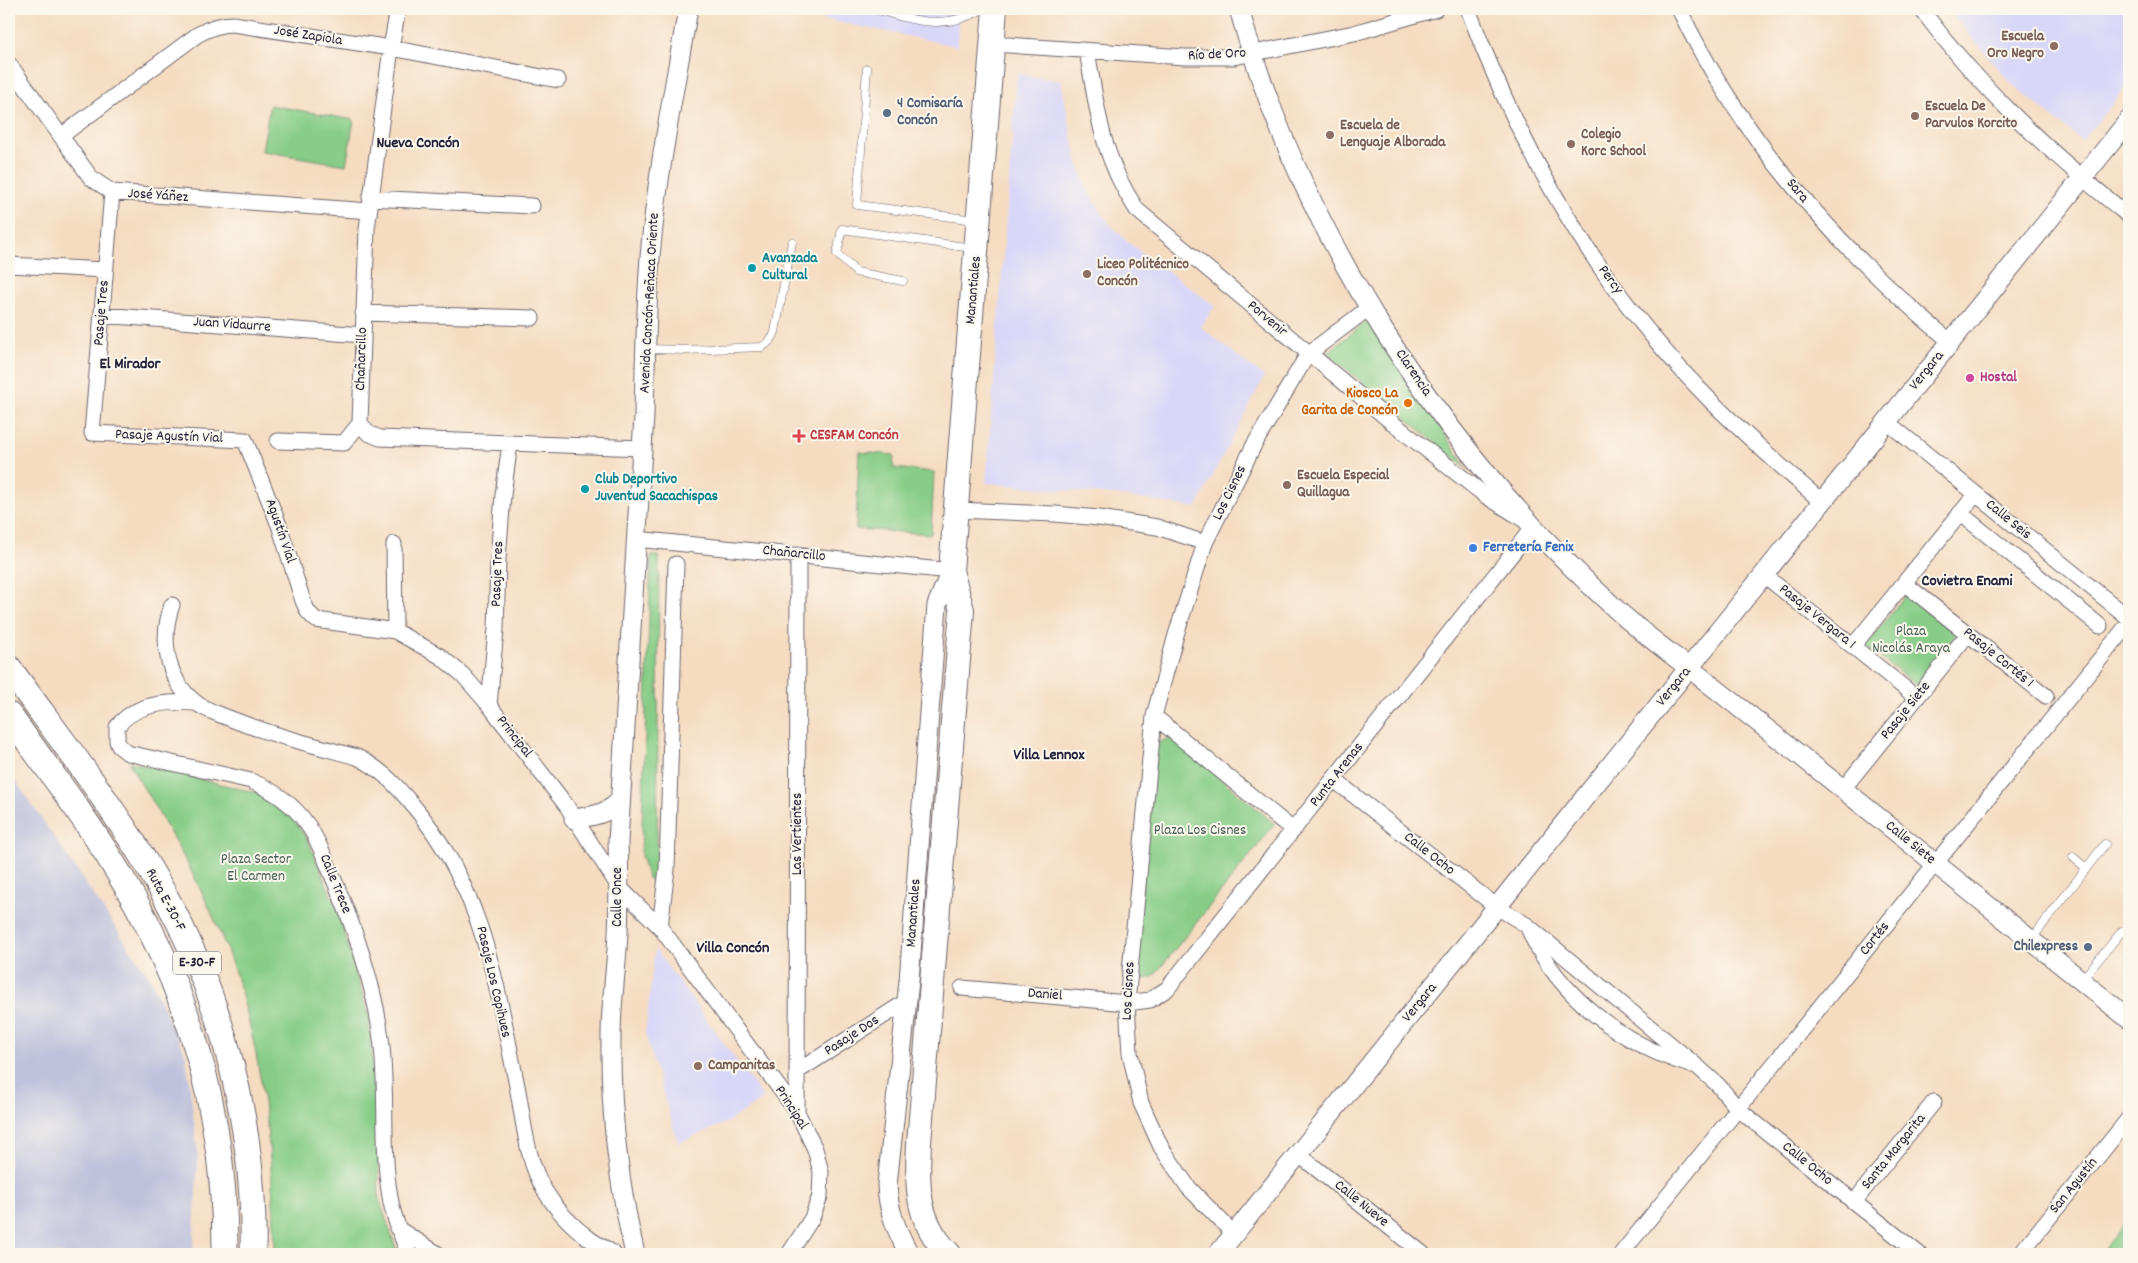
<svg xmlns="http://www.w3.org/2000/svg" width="2138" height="1263" font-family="Dekko,sans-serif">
<rect width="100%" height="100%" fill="#fbf7ec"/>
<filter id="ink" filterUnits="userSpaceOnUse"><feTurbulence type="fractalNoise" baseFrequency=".02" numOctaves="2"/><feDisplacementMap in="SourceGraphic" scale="10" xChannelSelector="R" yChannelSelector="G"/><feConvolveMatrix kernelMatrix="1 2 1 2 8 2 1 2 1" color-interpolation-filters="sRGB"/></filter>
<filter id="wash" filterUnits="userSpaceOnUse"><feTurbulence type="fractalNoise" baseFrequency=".0096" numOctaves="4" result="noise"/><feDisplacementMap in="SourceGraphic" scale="20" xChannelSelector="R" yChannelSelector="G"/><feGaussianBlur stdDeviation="1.12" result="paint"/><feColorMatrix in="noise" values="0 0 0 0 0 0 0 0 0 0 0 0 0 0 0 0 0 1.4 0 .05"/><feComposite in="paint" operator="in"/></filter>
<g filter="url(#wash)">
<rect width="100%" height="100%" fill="#f5dcc1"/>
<path fill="#d9d7f8" d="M772,9H959L957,46Z
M1947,9H2129V83L2082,141L2013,85Z
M1017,74L1061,81L1077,161L1089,193L1110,225L1129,243L1215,306L1201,327L1264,377L1196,508L1123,496L986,483Z
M655,949L764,1098L726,1123L678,1143L645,1034Z"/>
<path fill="#c0c2dd" d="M9,771L150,978L186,1055L198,1155L193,1254H9Z"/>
<path fill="#87cd87" stroke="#547861" d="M270,105L354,120L346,165L262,151Z
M1371,318L1467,469L1327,353Z
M859,452L894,455L893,468L934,472L931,534L856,529Z
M651,556H659L657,885L648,878L641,856Z
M1907,593L1957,635L1916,685L1865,646Z
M1171,737L1275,824L1153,977L1143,979L1134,973L1156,744Z
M130,762L262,794L288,812L308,840L338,912L369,1018L378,1139L379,1199L398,1254H275C272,1138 261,1021 212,914C189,862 159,814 130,765Z
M2129,1219V1254H2100Z"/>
</g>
<g filter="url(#ink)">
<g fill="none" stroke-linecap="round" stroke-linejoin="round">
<g stroke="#6c636a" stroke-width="9">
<path id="service" d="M875,9C915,21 944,31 983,9
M867,69L857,205L975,220
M903,281L856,272L837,254L842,229L972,248
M646,349L686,350L762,347C769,343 773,339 775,332L792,242
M2073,857L2086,868
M2031,940L2105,844
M2081,981L2122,931"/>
</g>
<g stroke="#6c636a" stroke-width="17">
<path id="minor" d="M398,9L391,48L367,229L360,423L368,433L380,438L642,448
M1468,9C1521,152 1598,285 1705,395C1742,433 1782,467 1822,502
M1679,9C1742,140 1839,250 1951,342
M1921,9C1982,91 2050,153 2129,216
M993,44L1185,57H1234L1354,33L1436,9
M9,64L91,178L112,192L369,211
M61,136L197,35C209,28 220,24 233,24L391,48L558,80
M112,192L92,433L245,440L279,525L303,601L308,612L316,620L395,631L440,656L463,675L489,705L566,805L619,887L660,927L797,1112L815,1149L821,1172L820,1196L812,1218L789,1254
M370,198L532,206
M9,265L105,270
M363,313L532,318
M102,315L363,335
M1887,422L2129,618
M278,441L344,443L360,423
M956,510L1055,514L1099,518L1157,527L1205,543
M1960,513L2100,626
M636,539L951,571
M394,544L395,631
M1764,575L1917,698
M1904,583L2046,696
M172,605C160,639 166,679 195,702C203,709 216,713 226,717C268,734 313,745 357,757C380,768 395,784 411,803C483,887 496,982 517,1086C524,1121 526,1160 545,1191C557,1211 573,1227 591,1240C599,1245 607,1249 614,1254
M1853,646L1976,494
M196,703C170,701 134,703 117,727V741L119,746L128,753L251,781C273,790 293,804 307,824C318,839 325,858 332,875C354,926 374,982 381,1038C388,1091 381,1144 390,1197C393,1217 401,1236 409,1254
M489,705L496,629L498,559L503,495L510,443
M1154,716L1293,830
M1333,779L1497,907L1528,926L1699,1068L1718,1085L1738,1109L1919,1254
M1843,789L1968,634
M660,927L667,869L676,564
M1529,930C1558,996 1622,1044 1690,1065
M962,988L1127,1003L1150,1000L1167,989L1534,526L1486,496L1395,425L1137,210C1101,156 1098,113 1087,51
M798,1071L907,1001
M797,1112L798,555
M1298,1154L1423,1254
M1854,1202L1934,1102
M397,1228L438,1254
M1234,1234L1188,1187L1161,1147L1141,1103L1130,1053L1127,1003L1154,716L1176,635L1205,543L1254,445L1308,354L1370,307
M1621,1254L2129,623
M2020,1254L2129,1118"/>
</g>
<g stroke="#6c636a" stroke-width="21">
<path id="tertiary" d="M1239,9C1302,235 1443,452 1617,610C1642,633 1670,653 1697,674C1746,713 1795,751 1844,790C1939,866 2034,943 2129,1019
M574,819C592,816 609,814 620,800
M635,1254C618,1182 610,1110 611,1036C611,1007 615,978 617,949C620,913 619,878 618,842L644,416C645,363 646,310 650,257C657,174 674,91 688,9
M909,1254C897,1231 888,1211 887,1185L909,981L937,605L951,571
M1218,1254L2129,120"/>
</g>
<g stroke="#6c636a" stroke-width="26">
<path id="primary" d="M949,1254C916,1221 917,1187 919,1143L962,610L951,571L995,9"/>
</g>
<g stroke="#6c636a" stroke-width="27">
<path id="trunk" d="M9,668C62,741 119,813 163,892C224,1002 256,1129 253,1254
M9,715C45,765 83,814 115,867C189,986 226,1114 225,1254"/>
</g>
<use href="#service" stroke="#fff" stroke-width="8"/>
<use href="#minor" stroke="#fff" stroke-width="15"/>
<use href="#tertiary" stroke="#fff" stroke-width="19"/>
<use href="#primary" stroke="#fff" stroke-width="24"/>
<use href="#trunk" stroke="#fff" stroke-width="25"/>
</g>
</g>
<g fill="#8d6e63" stroke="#fbf7ec" stroke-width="2">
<circle cx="2054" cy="46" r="5"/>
<circle cx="1915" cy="116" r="5"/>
<circle cx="1330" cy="135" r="5"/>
<circle cx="1571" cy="144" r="5"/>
<circle cx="1087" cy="274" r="5"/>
<circle cx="1287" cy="485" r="5"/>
<circle cx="698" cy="1066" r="5"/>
</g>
<g fill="#5c6f8a" stroke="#fbf7ec" stroke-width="2">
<circle cx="887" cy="113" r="5"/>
<circle cx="2088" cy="947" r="5"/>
</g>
<g fill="#0f9aa8" stroke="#fbf7ec" stroke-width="2">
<circle cx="752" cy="268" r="5"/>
<circle cx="585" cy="489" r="5"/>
</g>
<circle fill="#d1479c" stroke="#fbf7ec" stroke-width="2" cx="1970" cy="378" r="5"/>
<circle fill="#e8710a" stroke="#fbf7ec" stroke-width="2" cx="1408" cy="403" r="5"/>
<path fill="#e0444e" stroke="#fbf7ec" stroke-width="2" d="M796.5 428.5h5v5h5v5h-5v5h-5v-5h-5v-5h5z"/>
<circle fill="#3f7fe0" stroke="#fbf7ec" stroke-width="2" cx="1473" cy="548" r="5"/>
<g text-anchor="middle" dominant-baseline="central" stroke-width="4" stroke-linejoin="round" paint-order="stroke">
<rect fill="#fbf7ec" stroke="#636270" stroke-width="1" x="173" y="951.5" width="48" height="23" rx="4"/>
<g font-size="14" font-weight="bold" fill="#22223b">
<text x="197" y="963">E-30-F</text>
</g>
<g font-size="15" fill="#22223b" stroke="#fbf7ec">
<text transform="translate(308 36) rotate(9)">José Zapiola</text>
<text transform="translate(1217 55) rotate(-3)">Río de Oro</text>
<text transform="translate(1797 191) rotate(51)">Sara</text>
<text transform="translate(158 196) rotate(4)">José Yáñez</text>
<text transform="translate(1610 280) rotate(54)">Percy</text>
<text transform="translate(974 290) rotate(-85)">Manantiales</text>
<text transform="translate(650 303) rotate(-87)">Avenida Concón-Reñaca Oriente</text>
<text transform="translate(102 313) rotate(-85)">Pasaje Tres</text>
<text transform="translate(1267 319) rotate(40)">Porvenir</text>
<text transform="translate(232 325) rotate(4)">Juan Vidaurre</text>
<text transform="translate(362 359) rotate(-88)">Chañarcillo</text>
<text transform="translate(1927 371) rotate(-51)">Vergara</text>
<text transform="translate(1413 373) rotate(56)">Clarencia</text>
<text transform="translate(169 437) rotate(2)">Pasaje Agustín Vial</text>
<text transform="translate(1230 493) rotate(-64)">Los Cisnes</text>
<text transform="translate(2008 520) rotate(39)">Calle Seis</text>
<text transform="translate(280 531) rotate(71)">Agustín Vial</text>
<text transform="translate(794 554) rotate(6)">Chañarcillo</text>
<text transform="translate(498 574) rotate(-88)">Pasaje Tres</text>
<text transform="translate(1817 617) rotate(39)">Pasaje Vergara 1</text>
<text transform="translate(1998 658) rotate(39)">Pasaje Cortés 1</text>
<text transform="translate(1674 687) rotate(-51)">Vergara</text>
<text transform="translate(1906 711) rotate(-51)">Pasaje Siete</text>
<text transform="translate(514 737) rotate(52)">Principal</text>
<text transform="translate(1337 775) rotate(-52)">Punta Arenas</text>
<text transform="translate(798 834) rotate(-90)">Las Vertientes</text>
<text transform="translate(1910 843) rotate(39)">Calle Siete</text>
<text transform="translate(1429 854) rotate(38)">Calle Ocho</text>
<text transform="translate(335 884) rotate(68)">Calle Trece</text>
<text transform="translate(618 897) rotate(-90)">Calle Once</text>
<text transform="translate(165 900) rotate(62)">Ruta E-30-F</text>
<text transform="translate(914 913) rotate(-86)">Manantiales</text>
<text transform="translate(1875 939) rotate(-51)">Cortés</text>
<text transform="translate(493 982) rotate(77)">Pasaje Los Copihues</text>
<text transform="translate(1129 991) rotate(-87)">Los Cisnes</text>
<text transform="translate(1045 995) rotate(5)">Daniel</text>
<text transform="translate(1420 1003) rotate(-51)">Vergara</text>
<text transform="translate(852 1036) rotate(-33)">Pasaje Dos</text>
<text transform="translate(791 1108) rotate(57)">Principal</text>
<text transform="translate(1894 1152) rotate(-51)">Santa Margarita</text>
<text transform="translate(1807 1164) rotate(39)">Calle Ocho</text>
<text transform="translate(2074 1186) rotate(-51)">San Agustín</text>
<text transform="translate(1361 1204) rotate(39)">Calle Nueve</text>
</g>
<g font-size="15" font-weight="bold" fill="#785e54" stroke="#fbf7ec" text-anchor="start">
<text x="2044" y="37" text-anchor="end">Escuela<tspan x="2044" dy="17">Oro Negro</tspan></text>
<text x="1925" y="107">Escuela De<tspan x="1925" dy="17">Parvulos Korcito</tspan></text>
<text x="1340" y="126">Escuela de<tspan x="1340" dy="17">Lenguaje Alborada</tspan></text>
<text x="1581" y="135">Colegio<tspan x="1581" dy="17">Korc School</tspan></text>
<text x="1097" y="265">Liceo Politécnico<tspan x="1097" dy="17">Concón</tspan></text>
<text x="1297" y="476">Escuela Especial<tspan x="1297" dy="17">Quillagua</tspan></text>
<text x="708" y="1066">Campanitas</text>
</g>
<g font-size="15" font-weight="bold" fill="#4e5e75" stroke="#fbf7ec" text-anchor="start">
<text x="897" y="104">4 Comisaría<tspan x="897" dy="17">Concón</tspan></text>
<text x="2078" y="947" text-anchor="end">Chilexpress</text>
</g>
<g font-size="15" font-weight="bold" fill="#0d838f" stroke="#fbf7ec" text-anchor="start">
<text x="762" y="259">Avanzada<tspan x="762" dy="17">Cultural</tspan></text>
<text x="595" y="480">Club Deportivo<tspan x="595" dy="17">Juventud Sacachispas</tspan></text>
</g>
<g font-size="15" font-weight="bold" fill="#b23c85" stroke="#fbf7ec" text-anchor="start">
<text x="1980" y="378">Hostal</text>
</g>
<g font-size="15" font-weight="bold" fill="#c56008" stroke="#fbf7ec" text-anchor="end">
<text x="1398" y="394">Kiosco La<tspan x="1398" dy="17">Garita de Concón</tspan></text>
</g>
<g font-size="15" font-weight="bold" fill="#be3a42" stroke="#fbf7ec" text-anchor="start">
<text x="810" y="436">CESFAM Concón</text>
</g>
<g font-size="15" font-weight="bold" fill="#366cbe" stroke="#fbf7ec" text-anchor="start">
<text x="1483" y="548">Ferretería Fenix</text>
</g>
<g font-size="15" fill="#455e56" stroke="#fbf7ec">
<text x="1911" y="632">Plaza<tspan x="1911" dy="17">Nicolás Araya</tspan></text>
<text x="1200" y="831">Plaza Los Cisnes</text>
<text x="256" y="860">Plaza Sector<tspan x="256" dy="17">El Carmen</tspan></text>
</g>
<g font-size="16" font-weight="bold" fill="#22223b" stroke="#fbf7ec">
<text x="418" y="143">Nueva Concón</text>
<text x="130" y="364">El Mirador</text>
<text x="1967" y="581">Covietra Enami</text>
<text x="1049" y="755">Villa Lennox</text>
<text x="733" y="948">Villa Concón</text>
</g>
</g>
<rect width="2138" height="1263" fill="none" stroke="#fbf7ec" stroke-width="30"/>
</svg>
